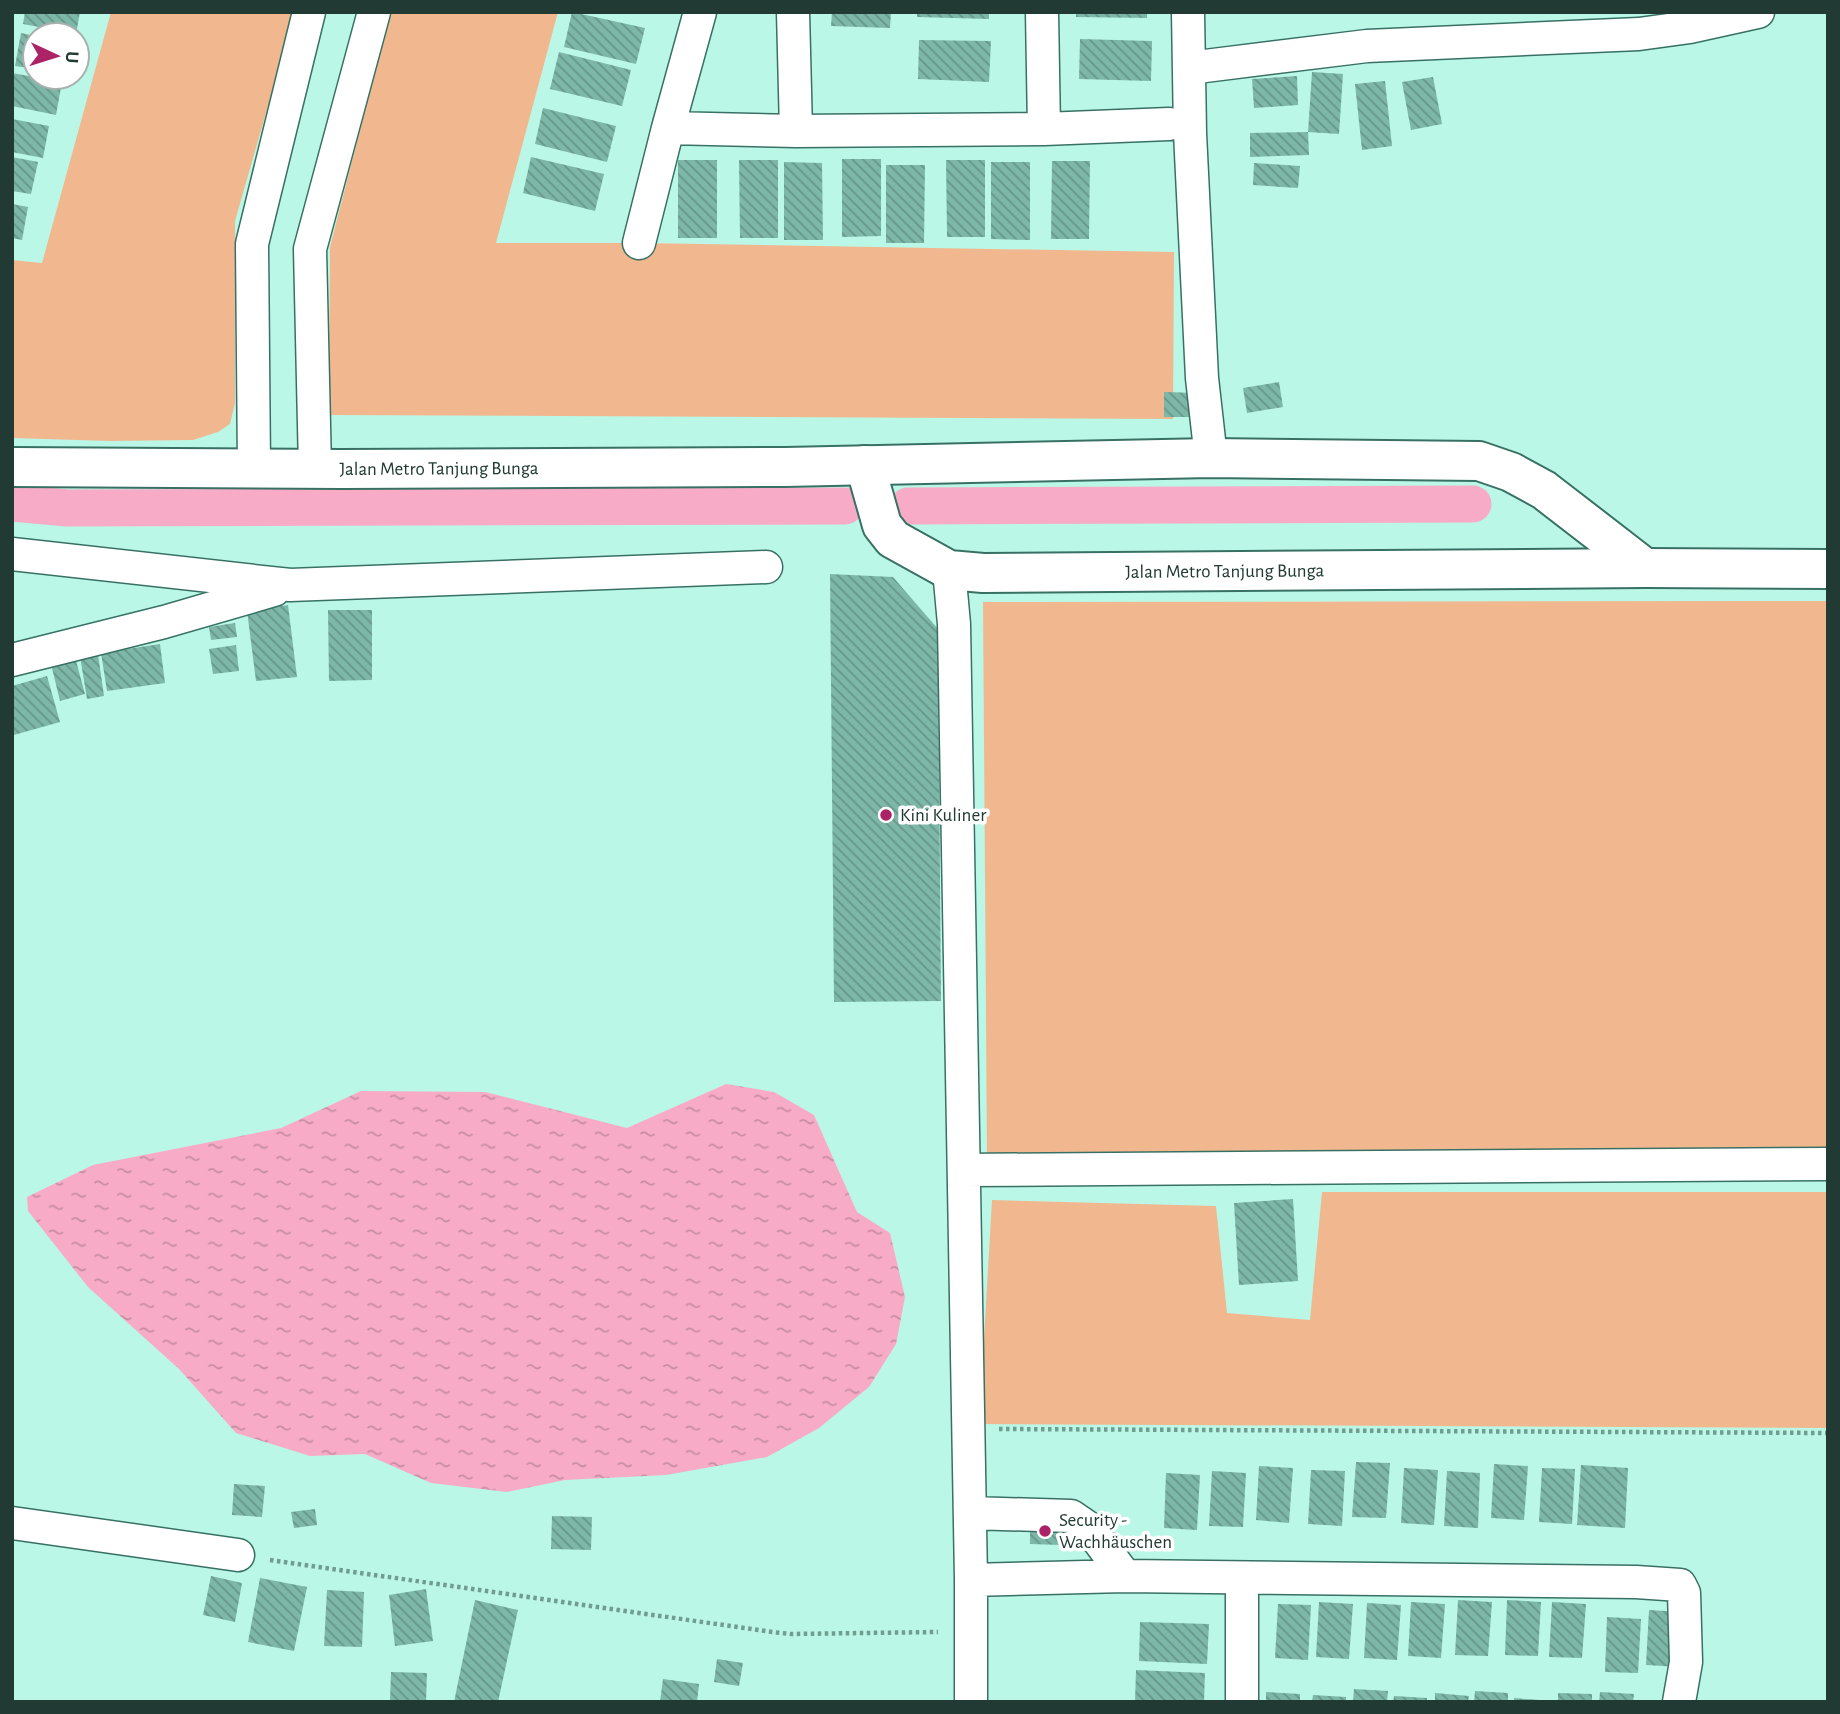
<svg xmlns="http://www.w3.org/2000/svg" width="1840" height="1714" font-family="'Alegreya Sans',sans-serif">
<defs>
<pattern id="water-ripples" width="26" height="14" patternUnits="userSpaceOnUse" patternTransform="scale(1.75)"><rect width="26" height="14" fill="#f8abc7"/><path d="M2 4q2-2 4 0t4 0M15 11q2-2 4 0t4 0" fill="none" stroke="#c88ca2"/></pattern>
<pattern id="building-back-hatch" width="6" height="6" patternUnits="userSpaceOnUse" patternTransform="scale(1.75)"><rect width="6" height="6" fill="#7db7a7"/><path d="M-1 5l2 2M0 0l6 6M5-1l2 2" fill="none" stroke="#669689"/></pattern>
</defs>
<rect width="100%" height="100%" fill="#bbf7e6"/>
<path fill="#f1b890" d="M111,12H295L235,221V403L230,424L218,432L193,440L110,441L12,438V260L42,263Z
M390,12H558L496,243H639L1174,252L1173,419L329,415L330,247Z
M1828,601V1154L987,1157L983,602Z
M1322,1192H1828V1428L979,1424L992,1200L1216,1206L1227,1313L1310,1320Z"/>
<path fill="url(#water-ripples)" d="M726,1084L774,1092L814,1115L857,1212L890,1233L905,1297L896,1344L869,1387L819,1428L767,1457L666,1475L565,1480L507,1492L431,1483L365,1454L310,1456L236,1433L179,1369L88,1287L28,1211L27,1197L93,1165L281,1128L361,1091L485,1092L627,1128Z"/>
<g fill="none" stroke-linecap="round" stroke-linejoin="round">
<path stroke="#f8abc7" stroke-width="37" d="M12,503L67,508L845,506
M908,506L1473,504"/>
</g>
<path fill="url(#building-back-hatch)" d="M25,12H80L76,34L23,24Z
M572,12L645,28L636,64L564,47Z
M832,12H891L890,28L831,26Z
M917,12H989V19L917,17Z
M1076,12H1147V18L1076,17Z
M21,33L35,36V69L15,66Z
M1080,39L1152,41L1151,81L1079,79Z
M919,40L991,41L989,82L918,79Z
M559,52L631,70L622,106L550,89Z
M1312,72L1343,74L1339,134L1308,132Z
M12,73L62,82L56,115L12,106Z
M1297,76L1298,105L1254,108L1252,79Z
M1433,77L1442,124L1411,130L1402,82Z
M1385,81L1392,146L1362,150L1355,84Z
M543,108L616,126L607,162L535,144Z
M12,119L49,126L43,158L12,152Z
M1308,132L1309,155L1250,157V133Z
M12,157L38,162L31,194L12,191Z
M531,157L604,174L595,211L523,193Z
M842,159H881V236L842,237Z
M678,160H717V238H678Z
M739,160H778V238H740Z
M946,160H985V237H947Z
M1052,161H1090L1089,239H1051Z
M784,162L822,163L823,240H784Z
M991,162H1030V240L991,239Z
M1254,163L1300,166L1298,188L1253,185Z
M886,165H925L924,243H886Z
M12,204L28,207L22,240L12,238Z
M1279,382L1283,407L1247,413L1243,388Z
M1164,392L1200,393L1199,417H1164Z
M830,574L893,577L938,629L941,1001L834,1002Z
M288,605L297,677L256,681L247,611Z
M328,610H372V680L329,681Z
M235,623L237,637L211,640L209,627Z
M160,644L165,683L107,691L101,653Z
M236,645L239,671L213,674L209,649Z
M98,654L104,696L87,699L80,656Z
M75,657L85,694L60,701L51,664Z
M47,676L60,722L14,735L12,728V686Z
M1293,1199L1298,1281L1239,1285L1234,1203Z
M1356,1462L1390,1463L1386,1518L1352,1517Z
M1494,1464L1528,1466L1524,1520L1491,1518Z
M1581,1465L1628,1468L1625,1528L1577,1525Z
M1259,1466L1293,1468L1289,1523L1256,1520Z
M1404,1468L1438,1470L1434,1525L1401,1523Z
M1542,1468L1575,1469L1572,1524L1539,1522Z
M1311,1470L1345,1471L1342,1526L1308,1524Z
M1212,1471L1246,1473L1243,1527L1209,1526Z
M1447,1471L1480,1473L1478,1528L1444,1526Z
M1166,1473L1200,1475L1197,1530L1164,1528Z
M234,1484L265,1486L262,1517L232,1515Z
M315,1509L317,1525L294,1528L291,1512Z
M552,1516L592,1517L591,1550L551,1549Z
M1030,1517L1061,1518V1545L1030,1544Z
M211,1576L242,1583L235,1622L203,1615Z
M260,1578L307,1587L294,1651L248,1642Z
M426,1589L433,1641L395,1646L389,1595Z
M327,1590L364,1592L362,1647L324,1646Z
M475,1600L518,1610L498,1702H454Z
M1458,1600L1492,1602L1488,1656L1455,1655Z
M1507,1600L1541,1602L1538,1656L1505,1655Z
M1319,1602L1353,1604L1349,1659L1316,1657Z
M1411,1602L1445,1604L1441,1658L1408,1656Z
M1552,1602L1586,1604L1582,1658L1549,1657Z
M1367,1603L1401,1605L1397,1660L1364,1658Z
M1278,1604L1311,1605L1308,1660L1275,1658Z
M1649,1610L1682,1612L1680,1667L1646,1665Z
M1607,1617L1641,1619L1638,1673L1605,1672Z
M1140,1622L1209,1624L1207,1664L1139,1661Z
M717,1659L743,1663L739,1686L714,1682Z
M1136,1670L1205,1673L1204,1702H1135Z
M391,1672L427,1673L426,1702L390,1701Z
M663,1679L699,1684L697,1702H660Z
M1354,1689L1388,1691L1387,1702H1353Z
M1475,1691L1508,1693V1702H1474Z
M1266,1692L1300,1694V1702H1266Z
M1600,1692L1634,1694L1633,1702H1599Z
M1435,1693L1469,1696L1468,1702H1435Z
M1558,1693L1592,1694V1702H1558Z
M1313,1695L1346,1697V1702H1312Z
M1394,1696L1427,1698V1702H1393Z
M1514,1698L1540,1700L1539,1702H1514Z"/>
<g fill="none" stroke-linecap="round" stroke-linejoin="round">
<g stroke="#387164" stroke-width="35">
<path id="street" d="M793,12L796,131
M1042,12L1044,129L1169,124
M1188,12L1190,133L1202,378L1211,458
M1189,68L1367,46L1639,34L1690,27L1758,12
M668,128L700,12
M639,243L668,128L796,131L1044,129
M254,468L252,244L309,12
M315,469L310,249L374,12
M12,554L290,585L766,567
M949,570L954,624L971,1580V1702
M12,660L164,622L274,590
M964,1170L1828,1164
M970,1513L1071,1516L1090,1529L1125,1576
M12,1523L238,1555
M971,1580L1125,1576L1636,1582L1680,1585L1684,1593L1686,1662L1679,1702
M1242,1702V1578"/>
</g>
<g stroke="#387164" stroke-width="42">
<g id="secondary">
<path id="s1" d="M865,465L882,525L893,539L949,570L983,573L1645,568L1828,569"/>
<path id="s2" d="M12,467L342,469L785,467L1211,458L1479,461L1511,472L1544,490L1645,568"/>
</g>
</g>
<path stroke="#719c90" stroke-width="4.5" stroke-dasharray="3.5 3.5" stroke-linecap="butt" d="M999,1429L1828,1433
M270,1560L772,1632L791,1634L938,1632"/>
<use href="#street" stroke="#fff" stroke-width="32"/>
<use href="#secondary" stroke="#fff" stroke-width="38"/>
</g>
<g fill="#ab2266" stroke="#fff" stroke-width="2.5">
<circle cx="886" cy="815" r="7"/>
<circle cx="1045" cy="1531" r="7"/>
</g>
<g text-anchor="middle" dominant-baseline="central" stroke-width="7" stroke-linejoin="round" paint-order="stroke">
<g font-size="19" fill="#213a33" stroke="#fff">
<text stroke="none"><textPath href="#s2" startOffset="427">Jalan Metro Tanjung Bunga</textPath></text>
<text stroke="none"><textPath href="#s1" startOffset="420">Jalan Metro Tanjung Bunga</textPath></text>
</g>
<g font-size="19" fill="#213a33" stroke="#fff" text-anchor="start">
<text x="900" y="815">Kini Kuliner</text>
<text x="1059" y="1520">Security -<tspan x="1059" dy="22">Wachhäuschen</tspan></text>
</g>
</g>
<rect width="1840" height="1714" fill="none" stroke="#213a33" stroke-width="28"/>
<g transform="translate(56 56) rotate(94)"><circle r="33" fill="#ffffff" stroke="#a6b0ad" stroke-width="2"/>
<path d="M0-5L12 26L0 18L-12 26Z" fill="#ab2266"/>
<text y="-10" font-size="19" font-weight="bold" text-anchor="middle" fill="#213a33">U</text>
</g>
</svg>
